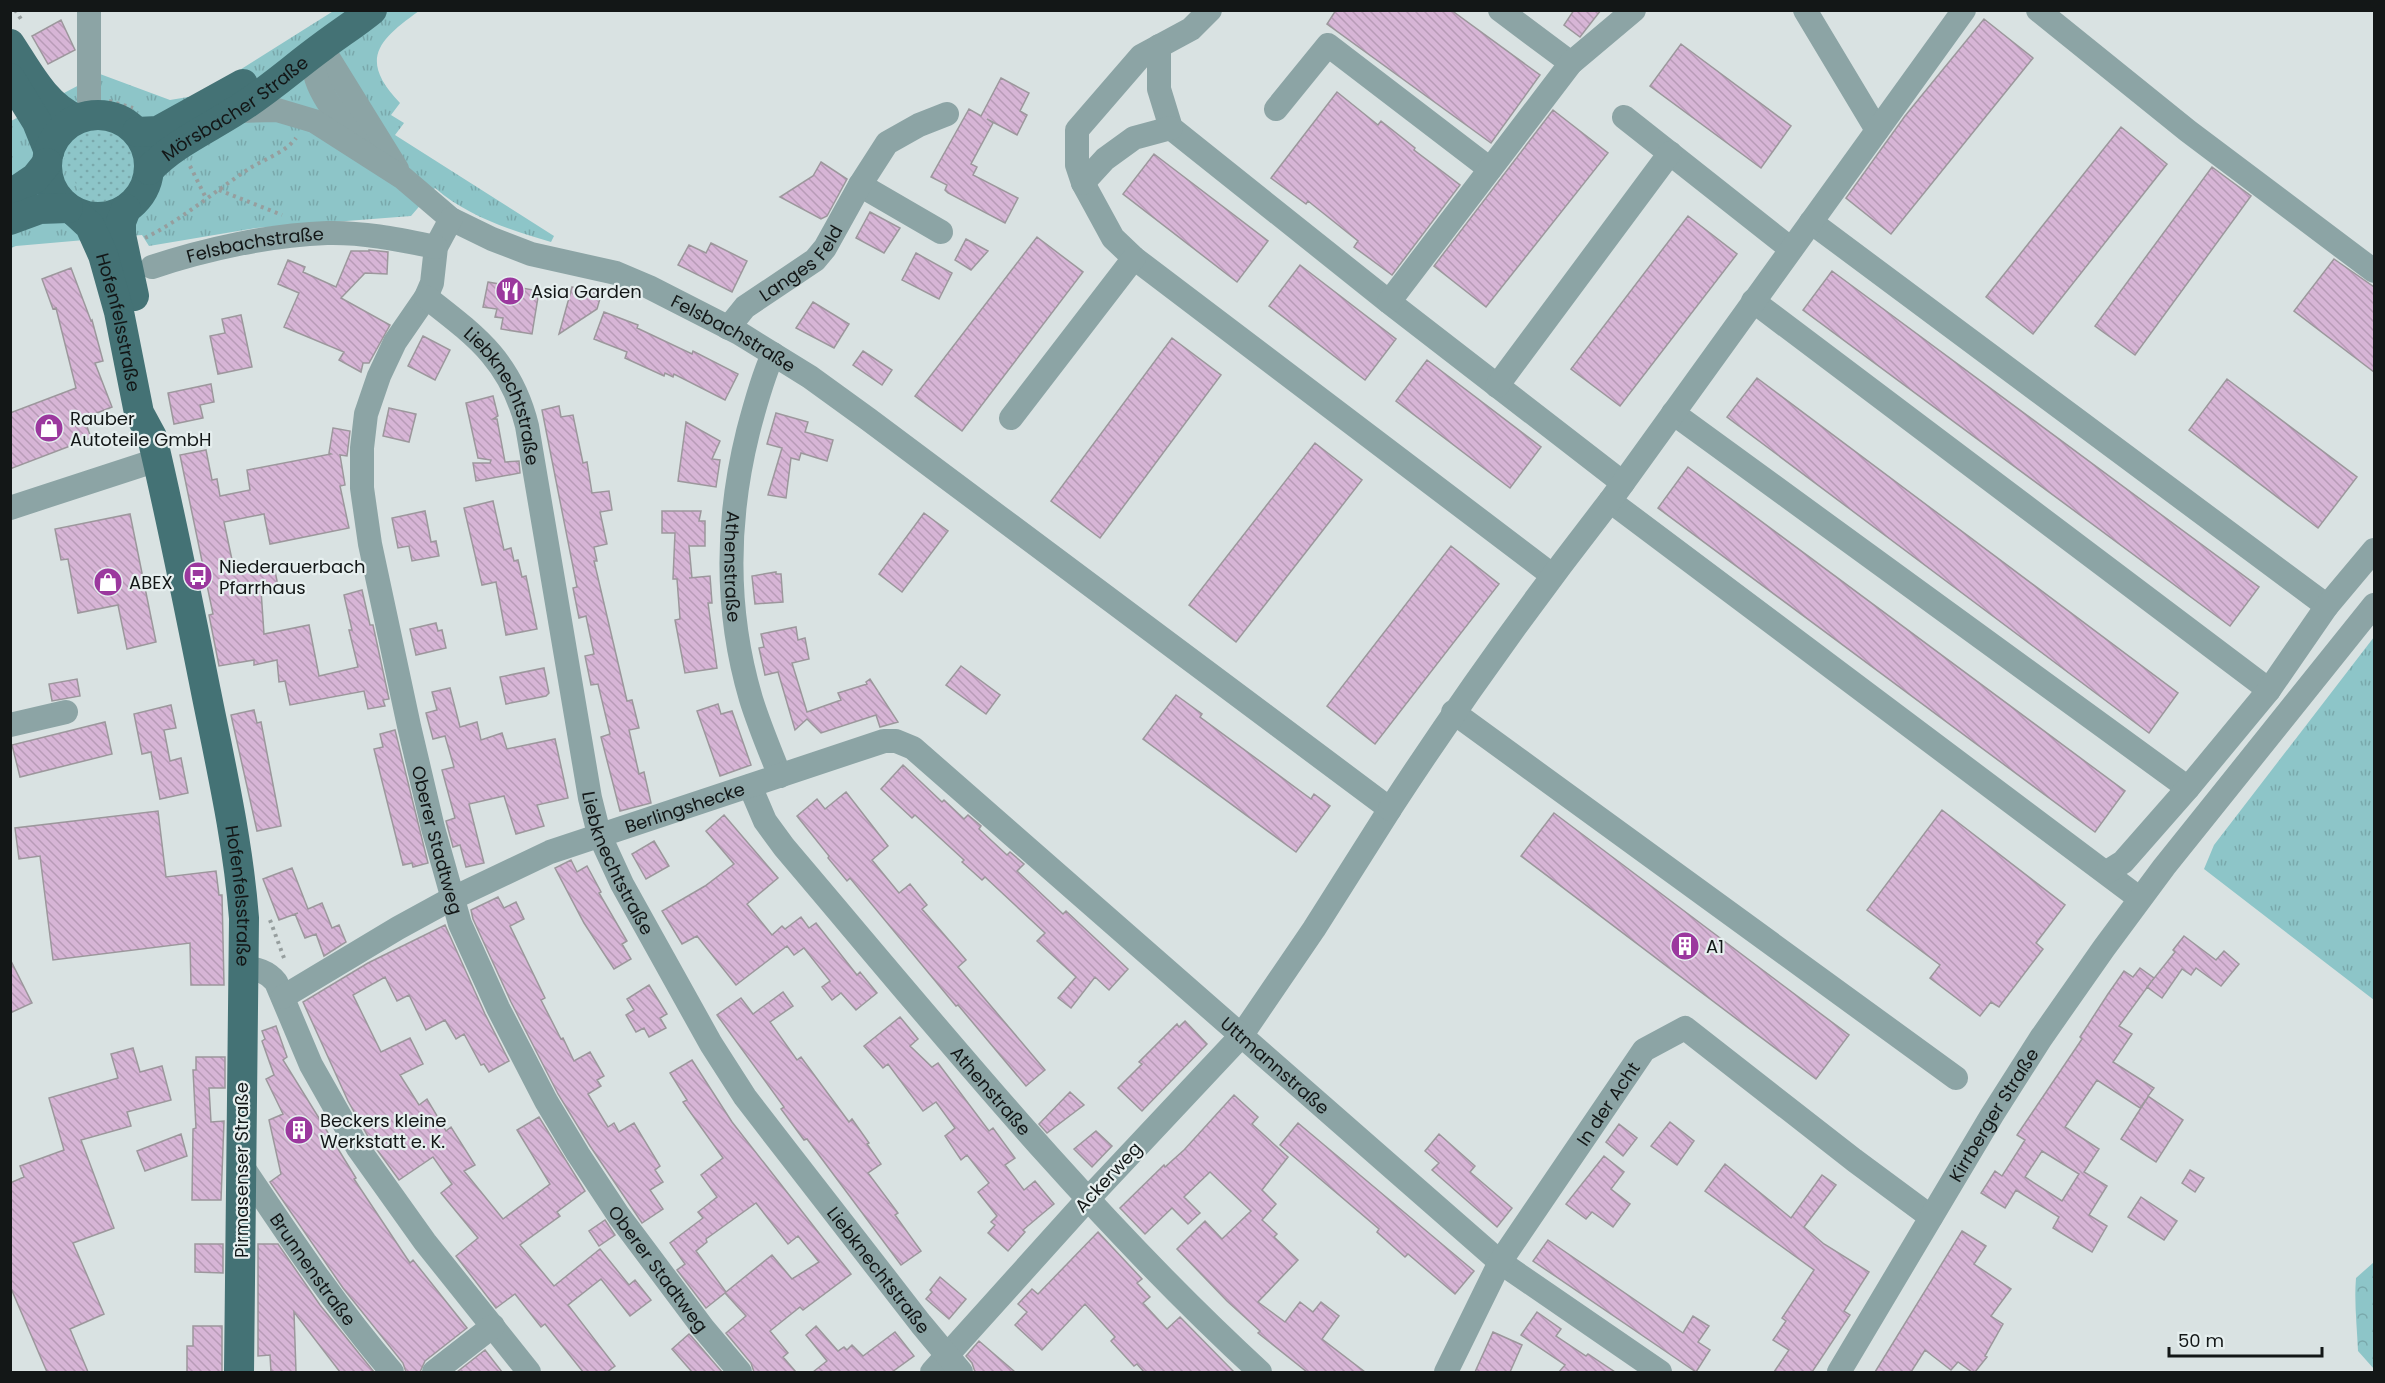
<svg xmlns="http://www.w3.org/2000/svg" width="2385" height="1383" font-family="Poppins,sans-serif">
<defs>
<pattern id="grass-tufts" width="24" height="20" patternUnits="userSpaceOnUse" patternTransform="scale(1.5)"><rect width="24" height="20" fill="#8dc5c8"/><path d="M3 7l-1-3M5 7V3M7 7l1-3M15 17l-1-3M17 17v-4M19 17l1-3" fill="none" stroke="#79a8ab"/></pattern>
<pattern id="forest-crowns" width="20" height="18" patternUnits="userSpaceOnUse" patternTransform="scale(1.5)"><rect width="20" height="18" fill="#8dc5c8"/><path d="M2 6a3 3 0 1 1 6 0M12 15a3 3 0 1 1 6 0" fill="none" stroke="#79a8ab"/></pattern>
<pattern id="garden-dots" width="8" height="8" patternUnits="userSpaceOnUse" patternTransform="scale(1.5)"><rect width="8" height="8" fill="#8dc5c8"/><path d="M2 2h.1M6 6h.1" fill="none" stroke="#79a8ab" stroke-width="1.8" stroke-linecap="round"/></pattern>
<pattern id="building-back-hatch" width="6" height="6" patternUnits="userSpaceOnUse" patternTransform="scale(1.5)"><rect width="6" height="6" fill="#d7b5d6"/><path d="M-1 5l2 2M0 0l6 6M5-1l2 2" fill="none" stroke="#b89bb7"/></pattern>
</defs>
<rect width="100%" height="100%" fill="#d9e2e2"/>
<path fill="url(#grass-tufts)" d="M335,10L419,11C377,41 359,60 400,103L391,115L404,123L395,135L554,236L551,242C510,230 467,216 435,188L411,216L256,228L149,246L142,235L16,246L11,248V121L100,74L170,100L200,95Z
M2374,637V1000L2204,869L2214,845Z"/>
<path fill="url(#forest-crowns)" d="M2374,1262V1369L2358,1351C2357,1326 2354,1302 2356,1278Z"/>
<path fill="url(#garden-dots)" d="M92,128C155,128 145,215 84,201L62,154L73,137Z"/>
<path fill="url(#building-back-hatch)" stroke="#9c979c" stroke-width="1.5" fill-rule="evenodd" d="M1336,10H1451L1540,75L1491,143L1327,24Z
M1574,10H1601L1580,37L1564,25Z
M1984,19L2033,58L1891,234L1846,198L1905,116Z
M61,20L75,50L48,64L32,36Z
M1681,44L1791,126L1761,168L1650,86Z
M1001,78L1029,93L1020,111L1027,115L1017,135L987,119L993,123L971,164L977,167L973,175L1018,198L1005,223L948,193L945,190L947,185L931,177L969,109L981,116Z
M1337,92L1378,125L1381,121L1415,148L1414,150L1460,185L1392,275L1354,247L1358,241L1308,201L1306,204L1271,178Z
M1553,110L1608,153L1486,307L1434,266Z
M2121,127L2167,164L2033,334L1986,297Z
M1154,154L1268,241L1237,282L1123,194Z
M821,162L847,179L827,216L821,219L780,197L813,176Z
M2212,167L2251,196L2135,355L2095,326Z
M870,212L900,228L884,253L856,238Z
M1688,216L1737,254L1620,406L1571,369Z
M1037,237L1083,272L962,431L915,396Z
M966,239L988,251L971,270L955,260Z
M711,243L747,261L732,292L678,265L689,245L706,253Z
M369,250L388,252L387,274L365,273L341,298L390,325L369,363H363L361,372L339,360L344,352L284,327L299,293L278,284L288,260L305,267L303,272L336,287L351,251H369Z
M916,253L952,273L939,299L902,280Z
M2334,259L2374,287V372L2294,311Z
M1300,265L1396,339L1365,380L1269,306Z
M71,268L91,321L92,320L103,361L95,363L112,407L84,418L91,438L10,469V413L76,388L56,308L53,309L42,279Z
M1832,271L2259,587L2230,626L1803,310Z
M488,282L539,291L532,334L501,329L503,318L495,317L497,309L483,307Z
M572,287L601,295L597,309L559,334Z
M813,302L849,324L834,348L796,328Z
M604,312L638,325L637,328L692,354L693,351L738,374L725,400L674,374L673,377L665,373L664,376L625,358L627,352L594,339Z
M241,315L252,367L218,374L210,336L225,333L222,319Z
M423,336L450,350L435,380L408,366Z
M1172,338L1221,375L1100,538L1051,501Z
M863,351L892,370L882,385L853,365Z
M1427,360L1541,447L1510,488L1396,401Z
M1757,378L2178,693L2149,733L1727,417Z
M2227,379L2357,477L2318,528L2189,430Z
M211,384L214,402L200,405L203,418L174,424L168,393Z
M493,396L498,416L493,419H497L505,462L519,461L520,473L476,481L473,463H490L491,460L478,458L466,403Z
M559,406L561,417L573,415L583,463L587,462L592,493L609,491L612,510L600,512L607,544L594,547L597,561H594L627,701L632,700L639,728L629,730L639,774L644,772L651,803L620,811L601,737L610,734L598,684L591,685L585,656L594,654L586,616L579,618L573,588L577,587L542,410Z
M389,408L416,414L409,442L383,436Z
M776,413L808,422L805,432L833,440L827,461L801,453L799,460L791,458L786,498L768,495L782,448L767,444Z
M686,422L720,441L712,459L720,460L716,487L678,481Z
M333,428L350,431L347,456L340,455L345,485L340,486L349,528L270,544L264,514L224,522L235,574L274,566L278,586L261,590L264,634L309,625L319,676L358,667L349,630H352L344,595L362,590L370,625H373L389,699L383,700L385,706L368,709L364,691L290,705L285,681L279,682L277,660L254,665V660L219,666L209,615L213,614L180,455L206,450L212,480L217,479L220,496L250,490L247,470L331,454L329,453Z
M1315,443L1362,480L1236,642L1189,605Z
M1688,467L2125,791L2095,832L1658,508Z
M493,501L504,550L511,548L514,561L518,560L522,577L526,576L537,629L506,635L496,582L482,585L464,508Z
M425,511L431,542L436,541L439,556L412,561L409,546L398,548L392,518Z
M662,511H701L699,521H705V546H689L692,578H689L710,576L712,603H708L717,668L685,673L675,620L680,619L677,579H673L675,533H662Z
M924,513L948,531L902,592L879,574Z
M130,514L156,642L127,649L118,605L78,613L68,559L61,560L55,529Z
M1451,546L1499,584L1375,744L1327,706Z
M776,572V574H781L783,602L755,604L752,576Z
M436,623L438,631L442,630L446,648L416,655L410,629Z
M796,627L798,640L805,638L809,659L792,663L807,712L841,700L838,693L867,684L866,682L870,679L898,722L880,727L876,715L821,733L807,719L795,730L778,672L765,675L759,648L764,647L761,634Z
M961,666L1000,695L986,714L946,685Z
M544,668L549,693L546,696L506,704L500,677Z
M77,679L80,696L52,701L49,684Z
M450,688L460,727L477,722L481,740L502,733L507,749L555,739L568,798L537,805L544,826L516,834L504,796L469,804L484,863L466,867L460,845L453,847L446,821L455,818L442,770L454,767L445,736L433,739L426,713L437,710L432,692Z
M1176,695L1202,714L1200,717L1311,799L1314,794L1330,806L1296,852L1143,739Z
M718,704L721,714L732,711L751,765L720,776L697,711Z
M171,705L176,728L164,730L170,761L181,758L188,793L160,799L151,752L142,754L134,714Z
M254,710L257,723L261,722L281,826L257,831L231,715Z
M105,722L112,754L20,777L12,745Z
M395,730L428,863L413,867L412,863L403,865L374,749L383,747L380,734Z
M903,765L942,802L944,800L964,819L968,815L981,826L979,829L1007,855L1010,852L1024,864L1017,871L1063,914L1066,911L1128,969L1109,990L1095,977L1071,1008L1058,998L1076,977L1037,941L1045,933L985,877L982,880L962,862L964,860L915,815L912,818L881,789Z
M846,792L888,846L872,860L899,893L910,884L927,905L922,909L966,960L958,967L1045,1070L1026,1086L958,1005L956,1006L850,878L847,881L828,858L829,856L797,816L817,799L825,809Z
M1942,810L2065,905L2036,943L2043,949L1999,1007L1991,1002L1980,1016L1930,978L1940,965L1867,910Z
M158,811L166,877L216,871L219,895H222L224,985H191L190,943L53,960L40,856L19,859L15,828Z
M1554,813L1849,1035L1816,1079L1521,856Z
M724,815L778,878L747,904L772,935L782,926L785,929L801,917L809,928L816,923L857,975L860,972L877,993L856,1010L841,993L832,1000L822,987L830,981L804,948L794,955L787,946L736,985L697,936L682,944L662,911L705,886L734,864L706,831Z
M654,841L669,866L646,879L632,854Z
M571,860L577,872L587,866L601,892L599,893L627,941L622,944L631,959L614,969L584,923L555,868Z
M292,868L308,909L322,903L332,928L339,925L346,942L324,956L316,934L305,938L295,914L298,913L279,920L263,879Z
M498,897L504,908L516,902L524,919L510,926L545,998L541,1000L561,1039L563,1038L574,1061L590,1052L604,1076L597,1080L601,1086L588,1094L608,1127L614,1123L619,1132L634,1123L660,1166L655,1170L663,1182L650,1190L663,1209L642,1223L590,1146L558,1094L511,1002L473,919L471,910Z
M445,925L485,1014L509,1061L489,1072L484,1064L481,1065L464,1034L456,1039L445,1020L426,1030L409,995L397,1001L385,977L353,995L381,1052L410,1038L423,1064L400,1075L419,1105L427,1099L446,1131L451,1127L475,1165L464,1171L503,1219L550,1184L517,1130L539,1117L585,1191L557,1212L560,1216L520,1245L554,1286L600,1249L629,1285L635,1280L651,1300L630,1316L601,1279L568,1305L615,1366L607,1372H583L545,1324L541,1327L515,1294L496,1308L456,1256L478,1238L441,1193L452,1184L433,1157L399,1180L370,1140L348,1101L303,1002L368,963Z
M2184,936L2216,960L2224,951L2239,964L2221,986L2196,968L2191,975L2182,969L2162,998L2147,987L2175,952L2173,950Z
M10,959L32,1003L10,1013Z
M2140,968L2154,978L2119,1026L2132,1034L2113,1062L2154,1088L2148,1096L2183,1120L2156,1162L2121,1139L2148,1097L2140,1108L2097,1080L2065,1127L2099,1149L2084,1172L2107,1186L2089,1215L2107,1226L2092,1252L2053,1228L2059,1217L2016,1190L2005,1208L1981,1193L1995,1171L2002,1176L2025,1140L2017,1135L2082,1039L2080,1037L2108,994L2124,971L2133,977ZM2042,1151L2079,1174L2062,1201L2025,1177Z
M649,985L667,1014L660,1018L666,1028L649,1037L644,1028L636,1032L626,1015L634,1010L627,999Z
M783,992L793,1006L770,1022L797,1060L801,1057L849,1122L852,1119L869,1143L867,1144L881,1164L868,1173L898,1213L895,1215L921,1251L901,1265L807,1139L804,1140L781,1109L784,1107L717,1015L741,998L753,1014Z
M900,1017L918,1039L910,1046L932,1067L938,1063L989,1131L993,1128L1015,1158L1005,1165L1024,1190L1035,1181L1054,1204L1023,1230L1025,1232L1008,1251L988,1233L995,1225L991,1222L997,1216L978,1192L989,1183L967,1155L961,1160L945,1136L955,1128L936,1102L923,1111L888,1064L883,1068L864,1046Z
M1185,1021L1207,1044L1142,1111L1118,1088L1142,1064L1139,1062L1177,1024L1179,1027Z
M276,1026L287,1057L283,1060L356,1178L354,1179L410,1263L413,1260L467,1328L425,1361L420,1372H406L403,1363L343,1288L270,1182L281,1174L269,1120L283,1114L266,1079L274,1075L262,1041L265,1039L262,1031Z
M133,1048L140,1072L162,1066L171,1100L127,1112L131,1126L81,1140L114,1228L73,1243L104,1314L70,1329L88,1372H47L10,1286V1183L24,1177L20,1166L64,1150L49,1098L118,1078L111,1054Z
M196,1057H225V1088H209L211,1122L224,1121L221,1200H192L193,1129L196,1128L193,1070H196Z
M692,1060L732,1122L851,1274L803,1310L800,1307L770,1331L788,1353L783,1357L796,1372H754L751,1363L726,1333L746,1316L725,1293L706,1308L677,1270L685,1264L670,1243L703,1218L698,1212L717,1197L701,1175L723,1158L683,1102L687,1100L670,1073ZM756,1203L788,1244L798,1236L819,1262L792,1279L772,1255L726,1292L696,1251L707,1242L706,1239Z
M1070,1092L1084,1105L1047,1133L1039,1124Z
M1234,1095L1258,1117L1252,1124L1288,1157L1262,1190L1276,1204L1262,1220L1277,1234L1274,1237L1298,1260L1258,1302L1285,1322L1300,1302L1313,1312L1321,1302L1339,1316L1322,1339L1365,1372H1307L1258,1333L1260,1331L1227,1301L1177,1249L1205,1221L1222,1239L1251,1211L1210,1172L1184,1197L1200,1213L1188,1224L1172,1208L1145,1234L1120,1208L1164,1165L1165,1167L1184,1150Z
M1670,1122L1694,1141L1677,1165L1651,1146Z
M1298,1123L1474,1271L1455,1294L1408,1254L1405,1257L1377,1232L1379,1229L1280,1145Z
M1619,1124L1637,1138L1623,1156L1606,1142Z
M1096,1131L1112,1146L1092,1167L1074,1149Z
M181,1134L187,1156L145,1171L137,1151Z
M1439,1134L1475,1166L1470,1172L1512,1208L1497,1227L1432,1170L1439,1163L1425,1151Z
M1604,1156L1624,1172L1611,1189L1630,1204L1613,1227L1592,1212L1586,1219L1566,1204Z
M1725,1164L1791,1218L1822,1175L1836,1185L1804,1227L1824,1244L1869,1272L1844,1311L1850,1315L1812,1372H1774L1789,1350L1773,1340L1786,1321L1782,1318L1814,1270L1705,1191Z
M2190,1170L2204,1178L2195,1192L2182,1183Z
M2141,1197L2177,1221L2164,1240L2128,1217Z
M605,1220L615,1235L599,1246L589,1231Z
M1962,1231L1986,1246L1974,1264L2011,1289L1991,1316L2003,1324L1985,1356L1987,1357L1975,1372H1972L1958,1362L1951,1370L1925,1350L1911,1372H1875Z
M1098,1232L1142,1279L1137,1283L1150,1297L1143,1303L1167,1329L1180,1317L1234,1372H1144L1137,1364L1134,1366L1111,1341L1115,1337L1085,1304L1042,1350L1015,1325L1027,1312L1018,1304L1032,1289L1038,1294Z
M1548,1240L1683,1333L1693,1316L1709,1326L1698,1342L1710,1350L1696,1372L1533,1261Z
M195,1244H223V1273L195,1272Z
M258,1244H278L320,1305L374,1372H340L294,1312L296,1372H271L270,1355L258,1356Z
M940,1277L966,1299L949,1319L926,1299L932,1292L930,1290Z
M1537,1312L1561,1329L1556,1336L1586,1356L1588,1354L1615,1372H1559L1565,1365L1521,1335Z
M193,1326H222V1372H187V1346H193Z
M816,1326L838,1351L844,1347L847,1350L852,1345L863,1356L895,1332L914,1356L892,1372H813L827,1361L806,1335Z
M1493,1332L1522,1345L1510,1372H1475Z
M689,1334L692,1337L722,1372H692L672,1349Z
M979,1341L1015,1372H975L972,1363L966,1356Z
M485,1350L502,1372H457Z"/>
<g fill="none" stroke-linecap="round" stroke-linejoin="round">
<path stroke="#969e9e" stroke-width="4" stroke-dasharray="3 4.5" stroke-linecap="butt" d="M15,10L23,22
M109,101L133,108
M190,166L206,198
M219,190L282,215
M145,238C183,219 215,191 250,168C265,159 286,152 296,138
M270,920L284,958"/>
<g stroke="#8ca4a5" stroke-width="24">
<path d="M89,10V100L91,115"/>
<path d="M1210,10L1191,29L1141,56L1077,130V165L1083,183L1113,238L1134,258L1552,575"/>
<path d="M1500,10L1571,63"/>
<path d="M1805,10L1877,130"/>
<path d="M2038,10L2188,131L2374,271"/>
<path d="M321,46L397,169"/>
<path d="M321,46C319,50 316,55 315,59C308,84 344,124 358,143"/>
<path d="M1159,46V89L1171,128L1389,302L1623,483"/>
<path d="M1276,109L1328,45L1490,169"/>
<path id="s1" d="M237,111L277,110L314,121L403,178L451,219L492,239L531,254L616,273L649,287L739,333L810,377L868,419L1390,809L1314,929L1241,1036L1087,1200L932,1372"/>
<path d="M1624,117L1791,249"/>
<path d="M1083,183L1105,159L1134,138L1171,128"/>
<path d="M860,185L941,232"/>
<path id="s2" d="M451,219L436,247L432,283L426,297L395,342L379,376L366,414L362,448V488L370,544L409,726L433,828L460,924L498,1008L546,1101L578,1154L619,1216L703,1328L740,1372"/>
<path d="M1811,222L2327,606"/>
<path id="s3" d="M152,267C206,249 270,235 327,233C364,232 401,240 436,247"/>
<path id="s4" d="M426,297C476,336 511,361 527,426L590,798L599,834L622,884L711,1044L745,1097L789,1154L921,1324L961,1372"/>
<path d="M1753,301L2269,690"/>
<path d="M1389,302L1571,63L1634,10"/>
<path id="s5" d="M728,328L745,307L815,260L825,248L860,185L887,143L919,125L947,114"/>
<path id="s6" d="M773,354C762,379 755,405 748,432C726,521 725,611 751,699C759,725 770,751 780,776"/>
<path d="M1497,386L1670,153"/>
<path d="M1673,413L2188,788"/>
<path d="M1011,418L1134,258"/>
<path d="M1610,501L2139,898"/>
<path d="M10,508L157,460"/>
<path d="M1453,712L1956,1078"/>
<path d="M10,725L66,712"/>
<path id="s7" d="M750,786L765,821L784,847C937,1027 1086,1212 1260,1372"/>
<path d="M1390,809C1459,703 1532,601 1610,501L1964,10"/>
<path d="M2107,872L2123,862L2188,788L2269,690L2327,606L2374,550"/>
<path d="M243,967C257,969 267,971 276,982L311,1065L358,1148L425,1242L529,1372"/>
<path id="s8" d="M283,997L398,928L451,899L550,852L884,741H896L913,748L1500,1262L1660,1372"/>
<path id="s9" d="M240,1163C288,1235 336,1307 392,1372"/>
<path d="M434,1372L493,1326"/>
<path id="s10" d="M1446,1372L1500,1262L1644,1050L1685,1028L1854,1160L1931,1217"/>
<path id="s11" d="M1839,1372L1992,1115L2041,1038L2104,948L2164,867L2374,605"/>
</g>
<g stroke="#447275" stroke-width="30">
<path d="M10,44C28,71 45,106 77,119"/>
<path d="M10,78L37,122L49,152"/>
<circle cx="98" cy="166" r="51"/>
<path d="M137,132L158,131L243,84"/>
<path id="s12" d="M149,170C173,144 208,129 237,110C268,91 294,67 323,46C339,34 356,23 372,10"/>
<path d="M10,195L35,178L47,163"/>
<path d="M126,209L121,222V235L134,296"/>
<path id="s13" d="M76,213L90,226L103,255L119,312L139,413L152,437C172,521 189,607 206,692C221,767 238,841 244,918L239,1372"/>
<path d="M10,220L40,209L68,208"/>
</g>
</g>
<defs>
<g id="restaurant-disc" transform="scale(1.5)"><circle r="9.5" fill="#9b389e" stroke="#e6efef"/><path d="M-5-6h1v4h1v-4h1v4h1v-4h1v5L-1.5 .5V6h-2V.5L-5-1ZM5-6V6H3V1.5H1.5Q1.5-4 5-6Z" fill="#fff"/></g>
<g id="shop-disc" transform="scale(1.5)"><circle r="9.5" fill="#9b389e" stroke="#e6efef"/><path d="M-5-2.5h2.3a2.7 3.5 0 0 1 5.4 0H5L5.5 6h-11ZM-1.5-2.5h3a1.5 2.3 0 0 0-3 0Z" fill="#fff"/></g>
<g id="bus-disc" transform="scale(1.5)"><circle r="9.5" fill="#9b389e" stroke="#e6efef"/><path d="M-5-6H5V4H4V6H2V4H-2V6H-4V4H-5ZM-3.5-4V0h7V-4ZM-3.5 1.2v1.5H-2V1.2ZM2 1.2v1.5H3.5V1.2Z" fill="#fff"/></g>
<g id="building-disc" transform="scale(1.5)"><circle r="9.5" fill="#9b389e" stroke="#e6efef"/><path d="M-4-6H4V6H1V3H-1V6H-4ZM-2.5-4.3h1.7v1.8h-1.7ZM.8-4.3h1.7v1.8H.8ZM-2.5-1h1.7V.8h-1.7ZM.8-1h1.7V.8H.8Z" fill="#fff"/></g>
</defs>
<g fill-rule="evenodd">
<use href="#restaurant-disc" x="510" y="291"/>
<use href="#shop-disc" x="49" y="428"/>
<use href="#bus-disc" x="198" y="576"/>
<use href="#shop-disc" x="108" y="582"/>
<use href="#building-disc" x="1685" y="946"/>
<use href="#building-disc" x="299" y="1130"/>
</g>
<g text-anchor="middle" dominant-baseline="central" stroke-width="4.5" stroke-linejoin="round" paint-order="stroke">
<g font-size="18" fill="#131717" stroke="#e6efef">
<text stroke="none"><textPath href="#s12" startOffset="106">Mörsbacher Straße</textPath></text>
<text stroke="none"><textPath href="#s3" startOffset="106">Felsbachstraße</textPath></text>
<text stroke="none"><textPath href="#s5" startOffset="99">Langes Feld</textPath></text>
<text stroke="none"><textPath href="#s13" startOffset="120">Hofenfelsstraße</textPath></text>
<text stroke="none"><textPath href="#s1" startOffset="554">Felsbachstraße</textPath></text>
<text stroke="none"><textPath href="#s4" startOffset="130">Liebknechtstraße</textPath></text>
<text stroke="none"><textPath href="#s6" startOffset="218">Athenstraße</textPath></text>
<text stroke="none"><textPath href="#s8" startOffset="446">Berlingshecke</textPath></text>
<text stroke="none"><textPath href="#s2" startOffset="650">Oberer Stadtweg</textPath></text>
<text stroke="none"><textPath href="#s4" startOffset="616">Liebknechtstraße</textPath></text>
<text stroke="none"><textPath href="#s13" startOffset="708">Hofenfelsstraße</textPath></text>
<text stroke="none"><textPath href="#s8" startOffset="1168">Uttmannstraße</textPath></text>
<text stroke="none"><textPath href="#s7" startOffset="390">Athenstraße</textPath></text>
<text stroke="none"><textPath href="#s10" startOffset="314">In der Acht</textPath></text>
<text stroke="none"><textPath href="#s11" startOffset="300">Kirrberger Straße</textPath></text>
<text transform="translate(241 1170) rotate(-90)">Pirmasenser Straße</text>
<text transform="translate(1108 1177) rotate(-47)">Ackerweg</text>
<text stroke="none"><textPath href="#s2" startOffset="1136">Oberer Stadtweg</textPath></text>
<text stroke="none"><textPath href="#s9" startOffset="129">Brunnenstraße</textPath></text>
<text stroke="none"><textPath href="#s4" startOffset="1102">Liebknechtstraße</textPath></text>
</g>
<g font-size="18" fill="#131717" stroke="#e6efef" text-anchor="start">
<text x="531" y="291">Asia Garden</text>
<text x="70" y="418">Rauber<tspan x="70" dy="21">Autoteile GmbH</tspan></text>
<text x="219" y="566">Niederauerbach<tspan x="219" dy="21">Pfarrhaus</tspan></text>
<text x="129" y="582">ABEX</text>
<text x="1706" y="946">A1</text>
<text x="320" y="1120">Beckers kleine<tspan x="320" dy="21">Werkstatt e. K.</tspan></text>
</g>
</g>
<rect width="2385" height="1383" fill="none" stroke="#131717" stroke-width="24"/>
<path d="M2169 1347v9h153v-9" fill="none" stroke="#131717" stroke-width="3"/>
<text x="2178" y="1347" font-size="18" fill="#131717" stroke="#e6efef" stroke-width="4.5" paint-order="stroke">50 m</text>
</svg>
